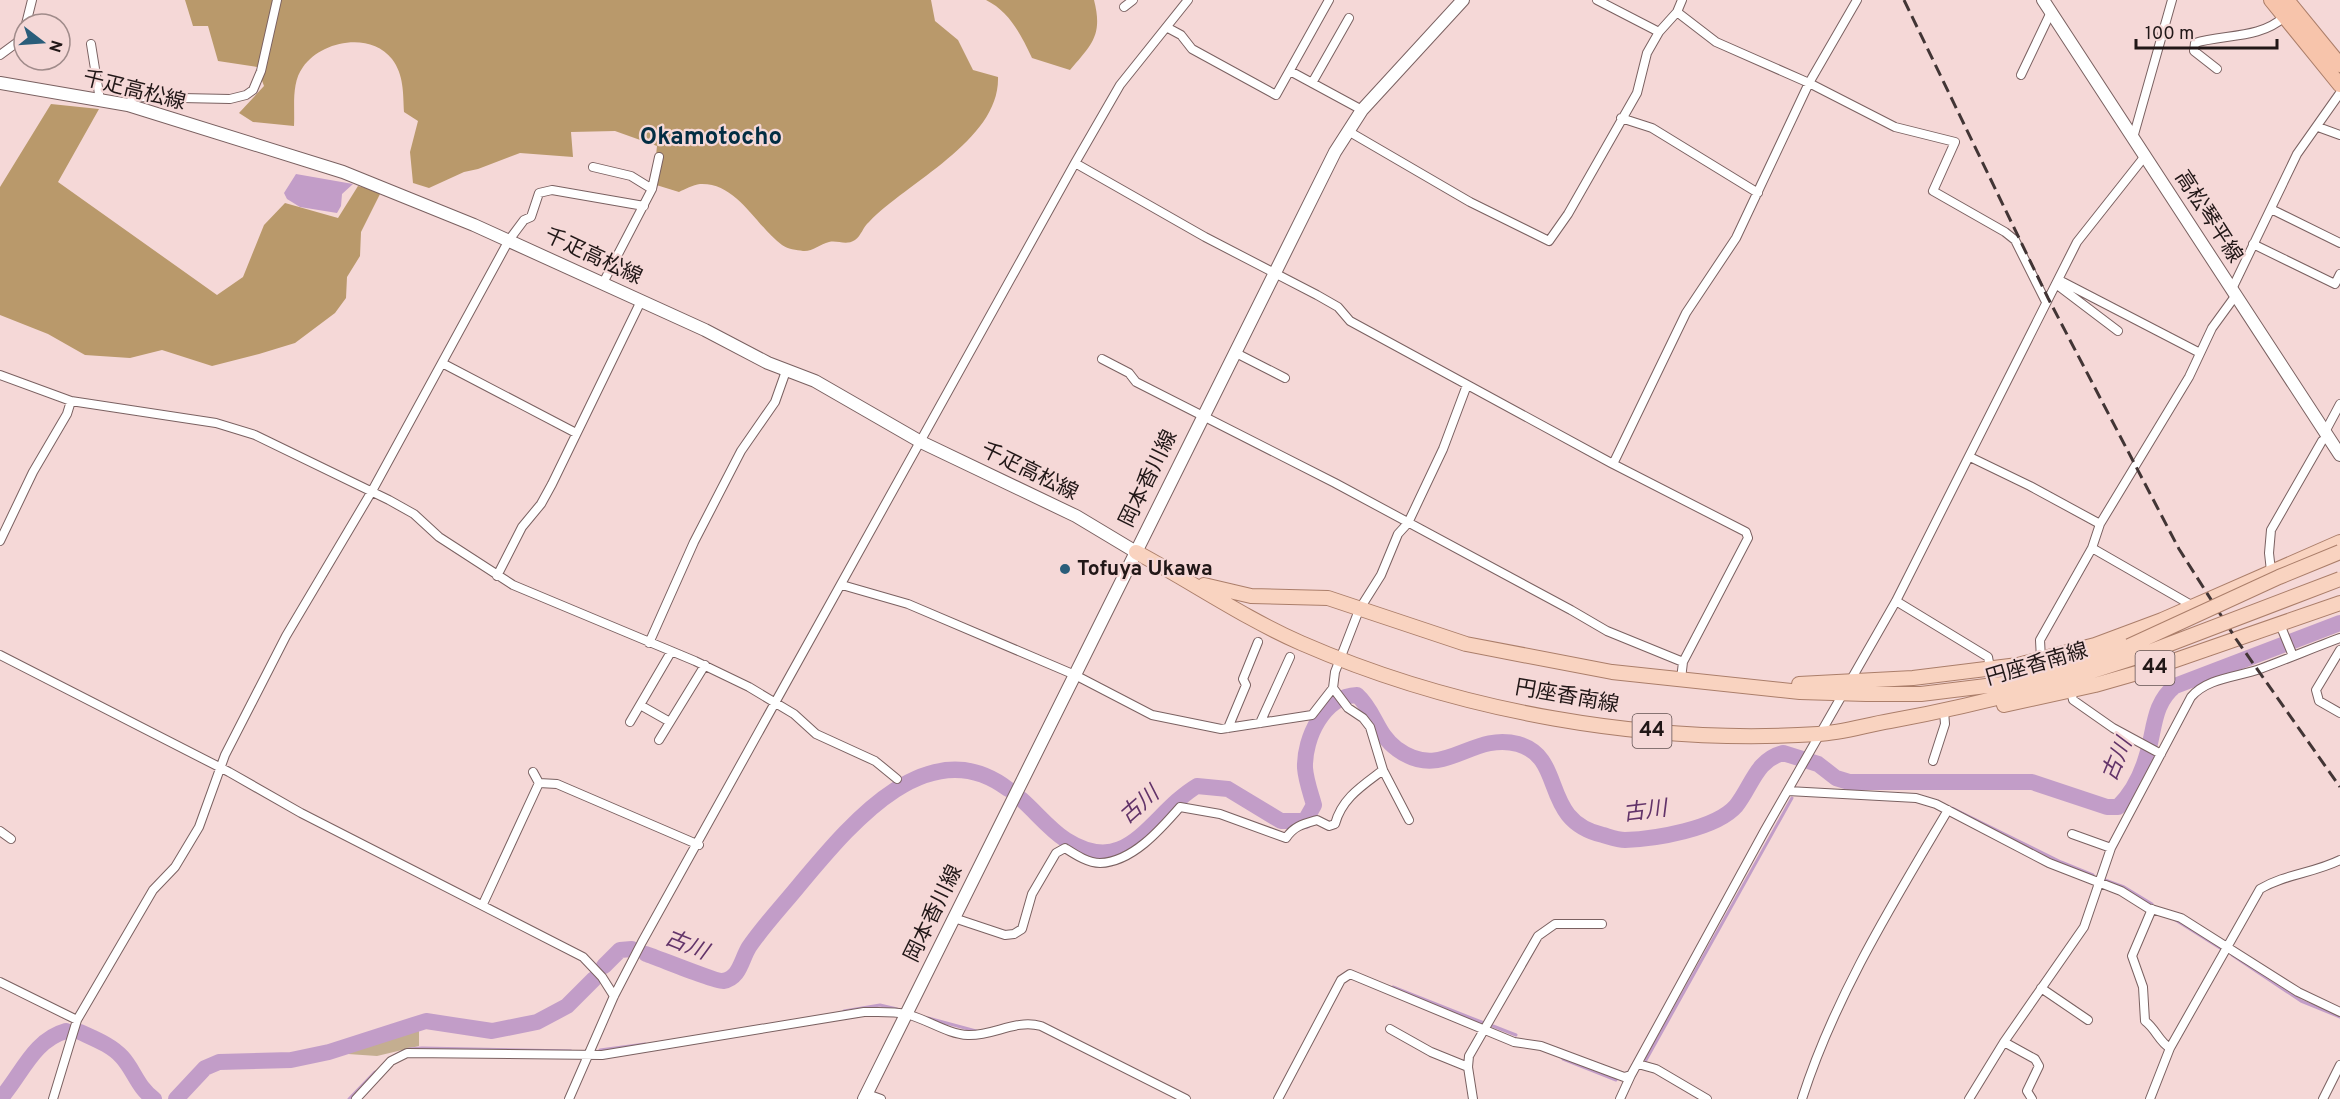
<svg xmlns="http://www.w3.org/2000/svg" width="2340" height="1099" font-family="Overpass,'Noto Sans JP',sans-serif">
<rect width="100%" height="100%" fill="#f5d8d7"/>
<path fill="#c4ae90" d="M418,1026L424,1027L419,1030V1046L377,1056L348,1054L349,1050Z"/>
<path fill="#b9996b" d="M185,0H931L935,21L958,40L973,70L998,77C1000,140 907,182 869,222C863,227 861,236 855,240C846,246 838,240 829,242C820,244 812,252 803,251C797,250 787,249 782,245C756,226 737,182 700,184C693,185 685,189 679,192L653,184L657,146L615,131L571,132L573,157L520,153L478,169L464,172L429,188L413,183L410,152L418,121L404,112C403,93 404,75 392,59C370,31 321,41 303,67C291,83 295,107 294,126L253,122L239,113L264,86L257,67L218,61L208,26H193Z
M986,0H1094C1103,35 1092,44 1070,70L1032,58C1021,35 1010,12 986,0Z
M51,104L99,109L58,182L217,295L243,277L264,225L285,203L338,218L358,186L381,192L361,232L360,256L347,277L346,298L335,313L295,343L259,354L212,366L162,350L130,358L85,355L48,334L0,315V187Z"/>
<path fill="#c29dc8" d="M296,174L353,184L342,194L341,206L337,213L300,207L287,199L284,193Z"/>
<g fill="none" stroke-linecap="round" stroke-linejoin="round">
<path stroke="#c29dc8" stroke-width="3" d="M1952,808L2061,862L2093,875
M2105,880L2124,887L2152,904
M2174,919L2220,948
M2232,955L2301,1001L2340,1017
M1393,987L1484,1023
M844,1011L880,1005L897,1009
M928,1018L976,1031
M1493,1026L1516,1035
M600,1050L645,1044
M394,1056L409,1049L422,1048L571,1051
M1563,1059L1616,1080
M1646,1060L1792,798
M349,1099L375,1072"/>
<path stroke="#c29dc8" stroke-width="16" d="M1021,799C1036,812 1049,829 1066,840C1129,880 1150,814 1197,786L1228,789L1281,821H1305L1314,805C1311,794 1306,781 1305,768C1304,738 1324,696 1357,695C1375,711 1377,735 1397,749C1443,783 1471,731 1518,744C1567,758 1539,820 1603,835C1610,837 1618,840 1625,840C1655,839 1716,829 1736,806C1752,786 1756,760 1783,753L1818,764L1836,778L1849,782H2032L2107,807H2118C2131,794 2141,775 2146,758C2155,732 2152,704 2175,686L2340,623
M646,954C658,958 717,982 723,981C740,978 741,960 749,947C764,925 784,904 801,883C849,826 928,728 1008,789
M604,966L620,950L632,949
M80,1032C95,1039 111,1045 122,1057C134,1070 138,1088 154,1099
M0,1099C21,1076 33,1040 66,1031
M176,1099L205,1068L219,1062L291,1060L329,1052L426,1021L492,1031L537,1022L567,1006L594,979"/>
<g stroke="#7a6161" stroke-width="10">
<path id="minor" d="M1597,0L1659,32
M1124,7L1133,0
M1677,12L1716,42L1809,83L1895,127L1955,142L1933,191L2005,232L2015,240L2046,302
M26,24L32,0
M1168,28L1181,35L1192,49L1276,95L1329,0
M91,44L100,100
M0,55L19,41L24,30
M2217,69L2194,51L2195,43C2224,34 2260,39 2284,17
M1290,71L1362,110
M2021,75L2051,12
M1312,83L1349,18
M128,105L133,97L230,99L246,95L253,90L261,71L277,0
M1621,118L1652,128L1758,193
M2318,127L2340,135
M1348,131L1470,202L1549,241L1568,214L1637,93L1647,53L1659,32L1677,12L1682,0
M2133,138L2172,0
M1075,163L1205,237L1317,295L1338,307L1350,321L1613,464L1746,532L1748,538L1683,662L1681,679
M593,167L631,176L652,189
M2271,209L2340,243
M2253,244L2335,284L2340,274
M2059,280L2200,353
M603,283L652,189L659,157
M2056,284L2118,331
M2232,289L2297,154L2340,93
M1234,352L1285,378
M1102,359L1129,373L1136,382L1335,483L1571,610L1607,631L1683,662
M442,363L576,433
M0,375L71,401L216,423L255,435L389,500L414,514L439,537L513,585L695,661L749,687L794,714L816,734L875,761L897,779
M2325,432L2340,404
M1970,457L2030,486L2100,524
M1613,464L1686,313L1736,238L1809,83L1857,0
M0,541L33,472L67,414L71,401
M2092,548L2193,606
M2271,571L2269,553L2271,530L2322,441L2328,437
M497,576L522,527L541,504L552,484L641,301
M842,585L908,604L1075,675L1152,715L1221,729L1312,715L1333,688
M1896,601L1988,657L1990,668
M2279,622L2293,656
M649,643L694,542L741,451L775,402L786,371
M2340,650L2316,690L2319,701L2340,713
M0,655L229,772L301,813L583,957L602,977L614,996
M2041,659L2040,640L2092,548L2100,524L2189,377L2212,328L2236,295
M2071,691L2073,700L2113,728L2161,754
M640,705L670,722
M630,722L671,652
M1260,723L1290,657
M1228,728L1246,685L1243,679L1258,642
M659,740L705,665
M1933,761L1945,724L1944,711
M539,783L557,784L699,845
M1788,791L1916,798L1936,804L2049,863L2121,891L2148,908L2181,918L2298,992L2340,1012
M1409,820L1383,770L1370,727L1363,718L1348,708L1333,688L1335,672L1359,610L1381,575L1398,534L1408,523L1443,449L1467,385
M0,831L11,839
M2072,834L2111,848
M483,904L539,783L533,772
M2152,909L2132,956L2143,987L2145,1021C2156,1029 2159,1042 2170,1048
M954,918L1005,935L1014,934L1022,929L1032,894L1056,853L1065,848C1076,855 1088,863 1100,863C1132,862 1160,830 1180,807L1220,814L1286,838C1294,826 1303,824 1317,820L1329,826L1335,824C1342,798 1362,786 1383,770
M0,982L77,1020
M2041,988L2088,1020
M1390,1029L1431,1052L1468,1067
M2004,1042L2035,1059L2039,1066L2027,1091L2032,1099
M1638,1064L1656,1069L1707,1099
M867,1094L881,1099
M53,1099L77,1020L153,890L175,867L199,827L225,755L286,636L372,491L509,240L524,220L531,217L539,193L552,190L644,206
M356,1099L391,1061L407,1053L602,1055L864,1012C878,1012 893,1011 906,1014C927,1019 947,1034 968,1035C994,1036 1015,1019 1041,1026L1186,1099
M569,1099L614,996L642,942L1075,163L1120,85L1188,0
M1278,1099L1341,980L1350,974L1514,1042L1541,1046L1624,1077L1631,1075L1765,830L1896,601L2077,242L2145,156
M1473,1099L1468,1067L1469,1056L1538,936L1555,924H1602
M1620,1099L1631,1075
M1802,1099C1835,996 1893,903 1948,810
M1969,1099L2004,1042L2084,927L2111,848L2191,697C2207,678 2237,677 2260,669C2287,659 2313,648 2340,638
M2150,1099L2170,1048L2260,889C2285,874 2314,873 2340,860
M2323,1099L2340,1065"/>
</g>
<g stroke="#7a6161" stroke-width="14">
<path id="secondary" d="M2043,0L2340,455
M0,83L128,105L343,172L474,225L705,330L768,363L815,381L921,442L1076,516L1136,552
M864,1099L1335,152L1362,110L1463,0"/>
</g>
<g stroke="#ab7e6a" stroke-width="16">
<path id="primary" d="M1136,552C1192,582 1244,618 1301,643C1459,712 1646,745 1818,734C1842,733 1866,725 1890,721C1973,706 2053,685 2133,658
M1204,585L1251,596L1328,598L1466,644L1612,672L1800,692L1866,694H1921L2035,680
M2025,677L2102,657L2129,646
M1799,684L1913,678L2018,665L2095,645L2162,620L2340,542
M2004,705L2095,685L2144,671L2340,603"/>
</g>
<g stroke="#ab7e6a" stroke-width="16">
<path id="trunk" d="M2271,0L2340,85
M2287,0L2340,65"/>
</g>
<use href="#minor" stroke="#fff" stroke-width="8"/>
<use href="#secondary" stroke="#fff" stroke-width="12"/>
<use href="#primary" stroke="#f9d3c0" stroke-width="14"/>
<use href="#trunk" stroke="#f7c4ab" stroke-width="14"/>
<path stroke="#423535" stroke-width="3" stroke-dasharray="12 6" stroke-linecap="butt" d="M1904,0L2048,298L2179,549L2236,639L2340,787"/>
<g stroke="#ab7e6a" stroke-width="16" stroke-linecap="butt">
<path id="primary-bridge" d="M2129,646L2279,577L2340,552
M2133,658L2340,579"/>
</g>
<use href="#primary-bridge" stroke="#f9d3c0" stroke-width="14"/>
</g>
<circle fill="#2a5d7a" stroke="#f5d8d7" stroke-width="2" cx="1065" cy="569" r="6"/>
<g text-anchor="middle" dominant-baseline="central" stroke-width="4.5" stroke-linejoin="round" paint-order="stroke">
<g fill="#f5d8d7" stroke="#615151" stroke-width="1.5">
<rect x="2135.5" y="651" width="39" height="34" rx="4.5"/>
<rect x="1632.5" y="714" width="39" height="34" rx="4.5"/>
</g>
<g font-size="20" font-weight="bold" fill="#211717">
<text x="2155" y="668">44</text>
<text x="1652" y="731">44</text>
</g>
<g font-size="21" fill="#211717" stroke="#f5d8d7">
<text transform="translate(134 91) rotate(14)">千疋高松線</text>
<text transform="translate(2208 217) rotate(57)">高松琴平線</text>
<text transform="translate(593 257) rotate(25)">千疋高松線</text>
<text transform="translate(1029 472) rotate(26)">千疋高松線</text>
<text transform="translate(1149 479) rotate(-64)">岡本香川線</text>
<text transform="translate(2037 665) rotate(-16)">円座香南線</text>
<text transform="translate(1567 697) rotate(10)">円座香南線</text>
<text transform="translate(934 914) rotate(-64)">岡本香川線</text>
</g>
<g font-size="21" font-weight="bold" fill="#211717" stroke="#f5d8d7" text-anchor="start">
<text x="1077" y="569">Tofuya Ukawa</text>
</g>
<g font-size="22" font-style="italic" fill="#623369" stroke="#f5d8d7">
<text transform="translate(2118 760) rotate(-67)">古川</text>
<text transform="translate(1140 806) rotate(-41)">古川</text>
<text transform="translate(1645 812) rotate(-7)">古川</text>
<text transform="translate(686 946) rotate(22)">古川</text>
</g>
<g font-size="24" font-weight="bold" fill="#022d43" stroke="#f5d8d7">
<text x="711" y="138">Okamotocho</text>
</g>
</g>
<g transform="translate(42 42) rotate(107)"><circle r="28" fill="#f5d8d7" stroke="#a08b8a" stroke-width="1.5"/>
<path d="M0-4.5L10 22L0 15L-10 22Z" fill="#2a5d7a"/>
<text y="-9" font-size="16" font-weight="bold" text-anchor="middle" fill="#211717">N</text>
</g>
<path d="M2136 39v9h141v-9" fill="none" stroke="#211717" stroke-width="3"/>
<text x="2145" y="39" font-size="18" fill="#211717" stroke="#f5d8d7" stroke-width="4.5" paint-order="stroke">100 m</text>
</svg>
